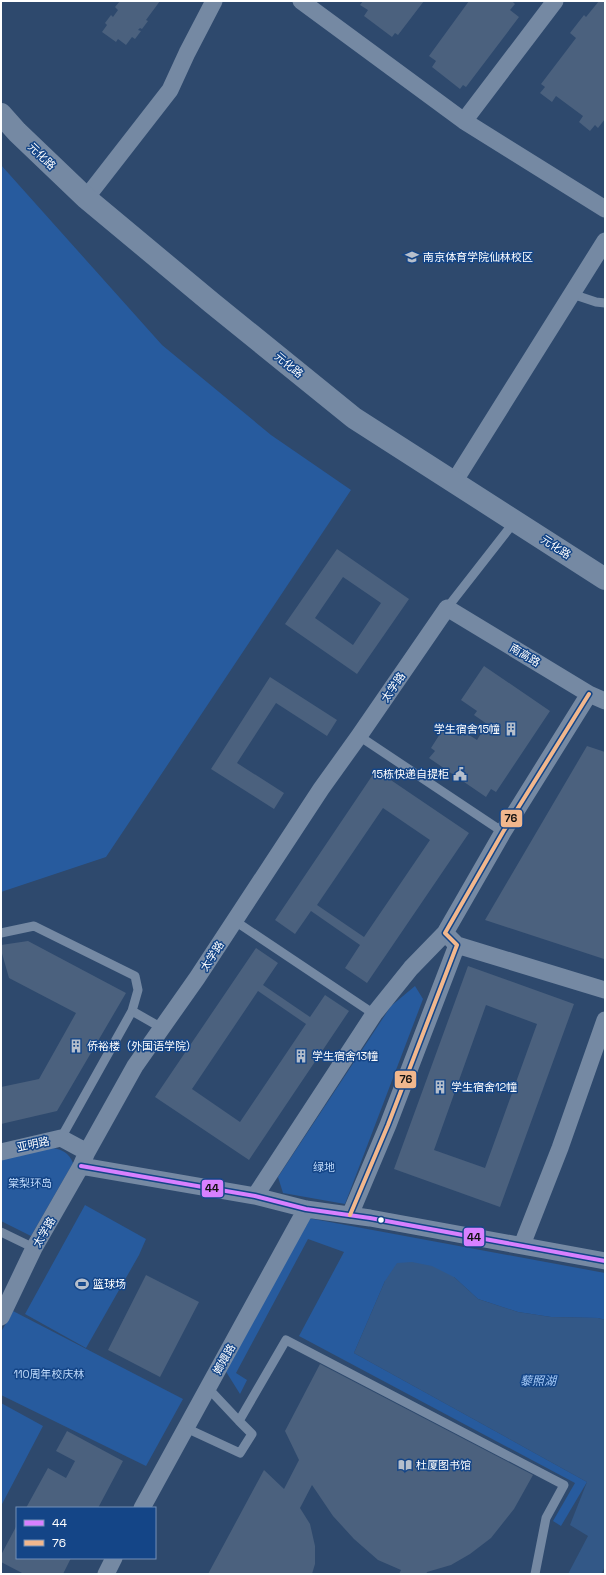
<svg xmlns="http://www.w3.org/2000/svg" width="606" height="1575" font-family="'Space Grotesk','Noto Sans SC',sans-serif">
<rect width="100%" height="100%" fill="#2e496d"/>
<path fill="#275b9e" d="M1,165L162,345L271,435L351,490L106,857L1,892Z
M415,986L423,999L345,1204L283,1193L278,1177L391,1006Z
M53,1148C63,1150 69,1153 73,1163L31,1236L1,1221V1159Z
M85,1205L146,1239L139,1255L86,1348L25,1314Z
M308,1218L605,1273V1320L598,1318L551,1317L518,1312L478,1299L454,1277L385,1281L354,1353L587,1482L561,1526L553,1521L575,1483L299,1336L344,1252L308,1239L236,1373L247,1380L240,1394L225,1370Z
M13,1311L183,1399L146,1466L1,1395V1332Z
M1,1403L43,1426L1,1506Z"/>
<path fill="#335887" d="M412,1262L432,1266L454,1277L478,1299L518,1312L551,1317L598,1318L605,1320V1567L601,1574H568L588,1536L570,1525L587,1482L354,1353L385,1281L397,1263Z"/>
<path fill="#4b617e" fill-rule="evenodd" d="M120,1H160L146,20L148,21L142,29L140,28L138,30L141,31L135,39L132,37L126,45L118,39L116,42L102,32L107,25L105,23L111,15L113,17L118,10L115,7Z
M363,1H424L398,35L395,33L392,37L364,16L368,10L360,5Z
M469,1H512L515,4L510,10L519,17L466,87L463,85L460,89L432,67L436,61L429,56Z
M599,1H605V119L598,128L595,125L590,131L579,122L583,116L556,96L552,102L540,93L545,87L541,84L576,38L570,33L584,15L586,17Z
M337,549L409,599L357,674L285,624ZM343,577L381,603L353,645L315,618Z
M484,666L550,711L496,792L491,789L486,797L429,758L435,751L431,748L445,726L459,736L463,731L477,740L487,724L474,715L477,711L461,700Z
M270,677L337,720L327,736L276,703L237,763L284,793L274,809L211,769Z
M587,746L605,752L604,959L485,920Z
M376,770L469,833L367,983L345,968L360,945L311,911L295,934L275,920ZM383,808L430,840L364,937L317,905Z
M28,941L126,993L57,1111L1,1124V1087L39,1079L76,1013L9,978L1,950V945Z
M256,948L278,963L263,985L310,1017L325,995L349,1011L249,1160L155,1097ZM258,991L306,1024L240,1122L192,1089Z
M468,966L574,1004L500,1207L394,1169ZM486,1005L537,1024L485,1168L434,1150Z
M146,1275L199,1302L160,1377L108,1350Z
M320,1364L533,1475L514,1509L491,1538L470,1554L451,1565L427,1572L426,1574H399L401,1570L378,1560L354,1539L333,1516L312,1485L300,1508L310,1524L315,1546V1564L312,1574H208L264,1470L284,1489L299,1460L285,1431Z
M67,1431L123,1461L98,1508H26L48,1468L66,1478L75,1461L56,1451Z
M17,1525V1558H71L63,1574H24L1,1562V1555Z"/>
<g fill="none" stroke-linecap="round" stroke-linejoin="round">
<path stroke="#7589a3" stroke-width="9" d="M572,294L596,302L605,303
M447,608L515,521
M359,736L503,832
M235,921L374,1014
M1,933L34,926L135,976L138,990L132,1011
M61,1138L132,1011L162,1028
M1,1232L34,1248
M208,1388L239,1421
M186,1428L240,1453L252,1434L239,1421L286,1340L564,1485L546,1518L535,1574"/>
<path stroke="#7589a3" stroke-width="17" d="M301,1L464,121L605,209
M464,121L555,1
M86,198L170,90L187,53L214,1
M454,482L605,241
M457,945L605,990
M1,1152L61,1138L87,1152
M81,1166L255,1196L306,1209L370,1218L605,1261
M255,1196L374,1014L411,968L445,933
M350,1215L388,1125L457,945L445,933L503,832L589,694
M522,1245L560,1148L605,1020
M1,1317L34,1248L81,1166L87,1152L135,1066L197,978L321,789L359,736L447,608L589,694L605,701
M142,1508L306,1209
M106,1574L114,1558"/>
<path stroke="#7589a3" stroke-width="22" d="M1,114L17,132L86,198L212,303L354,418L605,579"/>
<g stroke="#144587" stroke-width="7">
<path id="bus-1" d="M81,1166L255,1196L306,1209L370,1218L605,1261"/>
</g>
<g stroke="#144587" stroke-width="7">
<path id="bus-2" d="M350,1215L388,1125L457,945L445,933L503,832L589,694"/>
</g>
<use href="#bus-1" stroke="#d880ff" stroke-width="4"/>
<use href="#bus-2" stroke="#f1b78d" stroke-width="4"/>
</g>
<defs>
<g id="university-bare" transform="scale(1.08)"><path d="M0-5L7-2L0 1L-7-2ZM-4 1L0 2.5L4 1V4Q0 6-4 4Z" fill="#b6bfcc" stroke="#144587" stroke-width="2.5" paint-order="stroke"/></g>
<g id="building-bare" transform="scale(1.08)"><path d="M-4-6H4V6H1V3H-1V6H-4ZM-2.5-4.3h1.7v1.8h-1.7ZM.8-4.3h1.7v1.8H.8ZM-2.5-1h1.7V.8h-1.7ZM.8-1h1.7V.8H.8Z" fill="#b6bfcc" stroke="#144587" stroke-width="2.5" paint-order="stroke"/></g>
<g id="civic-bare" transform="scale(1.08)"><path d="M-.6-6.5H3V-4.5H.6V-3L4-1V1h2V6H-6V1h2V-1L-.6-3ZM-1.2 2.5V6h2.4V2.5Z" fill="#b6bfcc" stroke="#144587" stroke-width="2.5" paint-order="stroke"/></g>
<g id="stadium-bare" transform="scale(1.08)"><path d="M0-5a6.5 5 0 1 0 0 10a6.5 5 0 1 0 0-10ZM-3.5-1.8h7v3.6h-7Z" fill="#b6bfcc" stroke="#144587" stroke-width="2.5" paint-order="stroke"/></g>
<g id="library-bare" transform="scale(1.08)"><path d="M-6-4Q-3-5.5-.7-3.5V5Q-3 3-6 4ZM6-4Q3-5.5 .7-3.5V5Q3 3 6 4Z" fill="#b6bfcc" stroke="#144587" stroke-width="2.5" paint-order="stroke"/></g>
</defs>
<g fill-rule="evenodd">
<use href="#university-bare" x="412" y="257"/>
<use href="#building-bare" x="511" y="729"/>
<use href="#civic-bare" x="460" y="774"/>
<use href="#building-bare" x="76" y="1046"/>
<use href="#building-bare" x="301" y="1056"/>
<use href="#building-bare" x="440" y="1087"/>
<use href="#stadium-bare" x="82" y="1284"/>
<use href="#library-bare" x="405" y="1465"/>
</g>
<circle fill="#fff" stroke="#144587" stroke-width="1.5" cx="381" cy="1220" r="3.5"/>
<g text-anchor="middle" dominant-baseline="central" stroke-width="3" stroke-linejoin="round" paint-order="stroke">
<g font-size="11" fill="#fff" stroke="#144587">
<text transform="translate(42 156) rotate(44)">元化路</text>
<text transform="translate(289 365) rotate(39)">元化路</text>
<text transform="translate(556 547) rotate(33)">元化路</text>
<text transform="translate(525 655) rotate(31)">南高路</text>
<text transform="translate(393 687) rotate(-56)">太学路</text>
<text transform="translate(212 956) rotate(-57)">太学路</text>
<text transform="translate(33 1144) rotate(-12)">亚明路</text>
<text transform="translate(44 1232) rotate(-60)">太学路</text>
<text transform="translate(224 1359) rotate(-61)">嫏嬛路</text>
</g>
<g font-size="11" fill="#fff" stroke="#144587" text-anchor="start">
<text x="423" y="257">南京体育学院仙林校区</text>
<text x="500" y="729" text-anchor="end">学生宿舍15幢</text>
<text x="449" y="774" text-anchor="end">15栋快递自提柜</text>
<text x="87" y="1046">侨裕楼（外国语学院）</text>
<text x="312" y="1056">学生宿舍13幢</text>
<text x="451" y="1087">学生宿舍12幢</text>
<text x="93" y="1284">篮球场</text>
<text x="416" y="1465">杜厦图书馆</text>
</g>
<g font-size="11" fill="#bfdafb" stroke="#144587">
<text x="324" y="1167">绿地</text>
<text x="30" y="1183">棠梨环岛</text>
<text x="49" y="1374">110周年校庆林</text>
</g>
<g font-size="12" font-style="italic" fill="#a5c9f7" stroke="#144587">
<text x="538" y="1381">藜照湖</text>
</g>
</g>
<g stroke="#144587" stroke-width="1.5">
<rect x="500" y="809" width="23" height="19" rx="4" fill="#f1b78d"/>
<rect x="394" y="1070" width="23" height="19" rx="4" fill="#f1b78d"/>
<rect x="201" y="1179" width="23" height="19" rx="4" fill="#d880ff"/>
<rect x="463" y="1227" width="22" height="20" rx="4" fill="#d880ff"/>
</g>
<g font-size="11" text-anchor="middle" font-weight="bold" fill="#111">
<text x="511" y="822">76</text>
<text x="406" y="1083">76</text>
<text x="212" y="1192">44</text>
<text x="474" y="1241">44</text>
</g>
<rect width="606" height="1575" fill="none" stroke="#ffffff" stroke-width="4"/>
<rect x="16" y="1507" width="140" height="52" fill="#144587" stroke="#728fb7"/>
<rect x="24" y="1520" width="20" height="6" fill="#d880ff" stroke="#728fb7"/>
<text x="52" y="1527" font-size="12" fill="#ffffff">44</text>
<rect x="24" y="1540" width="20" height="6" fill="#f1b78d" stroke="#728fb7"/>
<text x="52" y="1547" font-size="12" fill="#ffffff">76</text>
</svg>
